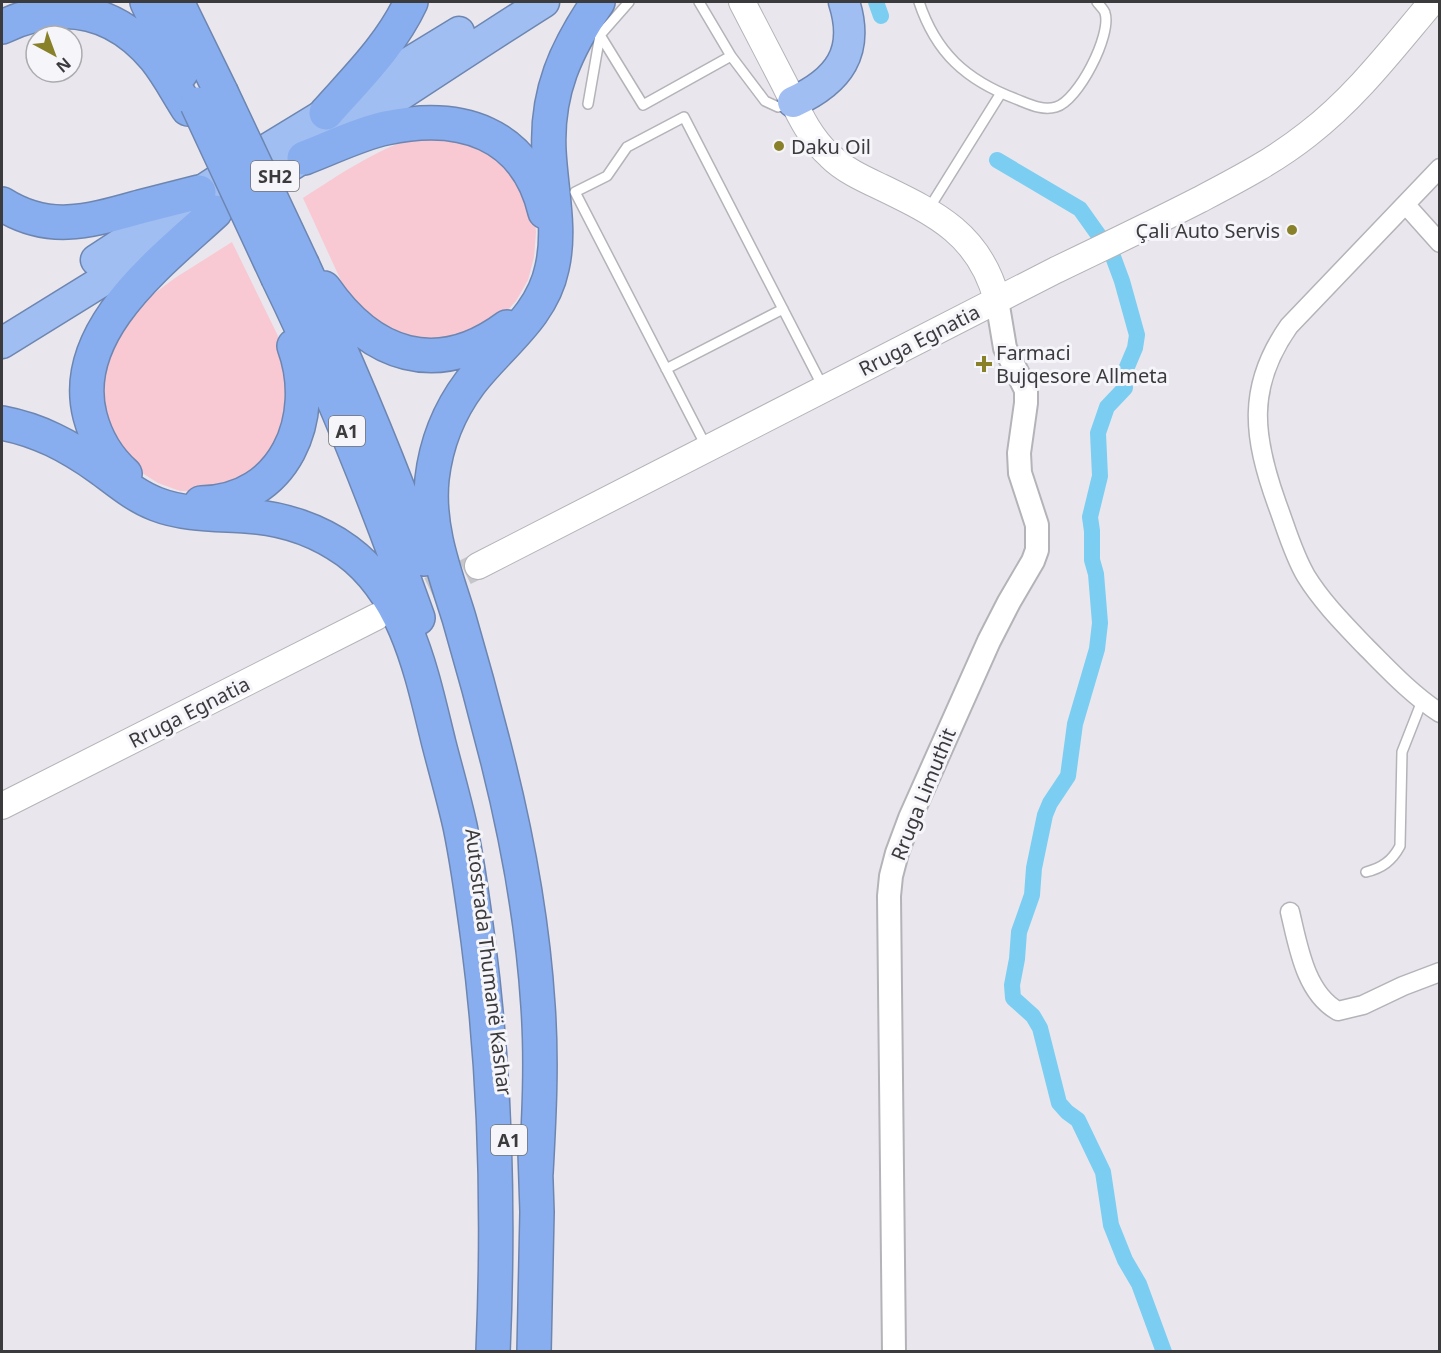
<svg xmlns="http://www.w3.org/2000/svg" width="1441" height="1353" font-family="'Noto Sans',sans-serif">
<rect width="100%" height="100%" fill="#e9e7ed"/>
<path fill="#f8c8d3" d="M419,136L475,143L509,167L533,208L536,232L534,257L528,280L516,301L496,323L451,342L403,337L378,324L360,307L343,285L303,198C342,173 375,150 419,136Z
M232,242L278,336L287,361L292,389L283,441L249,479L205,492L180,491L158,483L139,471L124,455L102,417L103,359L143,302L175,278Z"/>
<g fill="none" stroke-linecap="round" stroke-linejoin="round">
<path stroke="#7bcef1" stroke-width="16" d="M876,2L881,16
M997,160L1080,209L1112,254L1122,281L1137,335L1135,348L1124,374L1125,388L1107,407L1098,433L1100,476L1090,517L1092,531V560L1096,574L1100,623L1097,649L1075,724L1068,776L1050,803L1045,815L1034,868L1032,895L1019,932L1017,959L1012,985L1013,998L1033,1016L1040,1028L1059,1103L1067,1112L1078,1120L1103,1172L1111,1225L1125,1260L1139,1284L1164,1352"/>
<path stroke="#c6c5ca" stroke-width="26" stroke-dasharray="26 13" stroke-linecap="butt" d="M395,607L478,566"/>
<g stroke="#b4b3b8" stroke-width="12">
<path id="service" d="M699,2L731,56L765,101L778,107L788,104
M919,2C936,53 966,80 1016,99C1029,104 1042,111 1056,107C1078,101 1112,35 1105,13C1104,9 1099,5 1097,2
M600,35L643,105L731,56
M588,104L600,35L629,2
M928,210L1001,93
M666,369L783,309
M707,448L575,192L607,176L627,147L684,117L823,387
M1366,872C1382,868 1392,861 1400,846L1402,752L1422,701"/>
</g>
<g stroke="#b4b3b8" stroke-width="21">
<path id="minor" d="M1440,168L1289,326C1246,387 1253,437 1277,504C1286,528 1293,554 1306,576C1322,602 1344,624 1365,646C1389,670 1411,694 1440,713
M1406,205L1440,243
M1290,912C1298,945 1305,993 1338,1011L1363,1005L1403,986L1440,972"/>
</g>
<g stroke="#b4b3b8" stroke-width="26">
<path id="tertiary" d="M894,1352L889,896L891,876L897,853L910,818L989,641L1009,602L1033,561L1037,550V525L1020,473L1019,453L1026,403V390L1005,348L997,300"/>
</g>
<g stroke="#b4b3b8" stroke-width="28">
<path id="secondary" d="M742,2C756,29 770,56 784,83C797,109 808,136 830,156C844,170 864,179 881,187C937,214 980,235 997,300
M478,566L1056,270C1104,247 1152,224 1199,200C1237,180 1274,161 1308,134C1356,97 1393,48 1432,2
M2,806L376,617"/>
</g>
<g stroke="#6d86b1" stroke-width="33">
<path id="trunk" d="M793,102C839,81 860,52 844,2
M245,194C346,133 444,65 544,2
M96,260L241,165L459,32
M2,343L183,231"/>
</g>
<g stroke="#6d86b1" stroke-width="36">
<path id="motorway" d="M147,2L181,73
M177,2L221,92
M2,27C59,0 113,8 155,58C168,74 177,92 188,109
M326,113C357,78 391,45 411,2
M304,158C331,148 358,134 386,128C460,112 526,132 545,212
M2,204C49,234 90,221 140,207C160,202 179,197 199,192
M303,266C347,362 389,459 424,559
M278,278C332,389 377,502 418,618
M324,288C371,356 437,379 507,327
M2,423C39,430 69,446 100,468C118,481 135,496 156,504C184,515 216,514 246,516C282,518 318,530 347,551C408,596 422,676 439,744C446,771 454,799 460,826C468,864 473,902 478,940C496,1077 499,1214 493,1352
M125,474C107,458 96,439 90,416C68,331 162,261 215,212
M201,503C285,502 320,417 294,346
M536,1173C539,1118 542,1062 538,1006C533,927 517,838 498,762C486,714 473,666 459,618C445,573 427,528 432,479C436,444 449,411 470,383C499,345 542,317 552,268C561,229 551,191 549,151C546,92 566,49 598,2
M534,1352L537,1212L535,1152"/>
</g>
<use href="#service" stroke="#fff" stroke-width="9"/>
<use href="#minor" stroke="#fff" stroke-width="18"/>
<use href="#tertiary" stroke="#fff" stroke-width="22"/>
<use href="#secondary" stroke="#fff" stroke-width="26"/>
<use href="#trunk" stroke="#a0bef2" stroke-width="30"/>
<use href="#motorway" stroke="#88aeef" stroke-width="33"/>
<g stroke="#6d86b1" stroke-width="36" stroke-linecap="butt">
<path id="motorway-bridge" d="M221,92L303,266
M197,104L278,278"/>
</g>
<use href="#motorway-bridge" stroke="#88aeef" stroke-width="33"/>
</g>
<g fill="#888129" stroke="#f6f5fa" stroke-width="2">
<circle cx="779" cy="146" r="6"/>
<circle cx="1292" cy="230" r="6"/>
<path d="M981 355h6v6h6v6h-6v6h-6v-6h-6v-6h6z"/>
</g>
<g text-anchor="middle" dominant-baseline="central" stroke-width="6" stroke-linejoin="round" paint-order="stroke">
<g fill="#f6f5fa" stroke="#737376" stroke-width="1.5">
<rect x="251" y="161" width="48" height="30" rx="4.5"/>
<rect x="329" y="416" width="36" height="30" rx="4.5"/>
<rect x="491" y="1125" width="36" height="30" rx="4.5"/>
</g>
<g font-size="18" font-weight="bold" fill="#3b3b3d">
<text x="275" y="176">SH2</text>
<text x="347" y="431">A1</text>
<text x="509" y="1140">A1</text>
</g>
<g font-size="20" fill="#3b3b3d" stroke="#f6f5fa" text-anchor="start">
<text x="791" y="146">Daku Oil</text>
<text x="1280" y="230" text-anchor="end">Çali Auto Servis</text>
<text x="996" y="352">Farmaci<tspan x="996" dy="23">Bujqesore Allmeta</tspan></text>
</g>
<g font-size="20" fill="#3b3b3d" stroke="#f6f5fa">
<text transform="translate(919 340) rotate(-27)">Rruga Egnatia</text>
<text transform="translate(189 712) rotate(-27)">Rruga Egnatia</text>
<text transform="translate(923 794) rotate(-68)">Rruga Limuthit</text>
<text transform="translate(489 962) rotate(83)">Autostrada Thumanë Kashar</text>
</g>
</g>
<rect width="1441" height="1353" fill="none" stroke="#3b3b3d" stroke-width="6"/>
<g transform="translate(54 54) rotate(139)"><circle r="28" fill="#f6f5fa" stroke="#ababae" stroke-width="1.5"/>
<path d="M0-4.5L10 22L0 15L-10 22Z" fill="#888129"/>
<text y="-9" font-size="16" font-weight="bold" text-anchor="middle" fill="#3b3b3d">N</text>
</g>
</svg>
